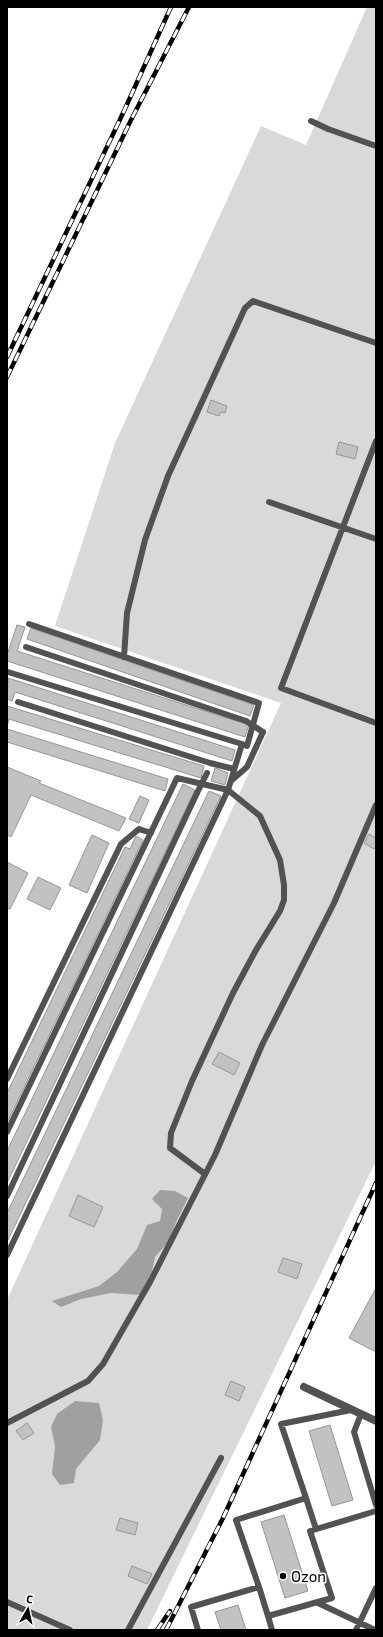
<svg xmlns="http://www.w3.org/2000/svg" width="383" height="1637" font-family="'Exo 2',sans-serif">
<rect width="100%" height="100%" fill="#fff"/>
<path fill="#d9d9d9" d="M367,7H376V1161L147,1630H7V1300L281,703L55,626L115,443L261,126L306,145Z"/>
<path fill="#a0a0a0" d="M160,1190L175,1191L188,1198L176,1222L169,1241L155,1257L152,1271L141,1295L111,1293L81,1299L61,1307L52,1301L99,1286L117,1272L137,1249L147,1225L160,1221L162,1209L152,1199Z
M75,1401L99,1403L103,1420L100,1440L76,1469L74,1483L60,1485L52,1474L55,1446L51,1427L57,1414Z"/>
<path fill="#c2c2c2" stroke="#969696" d="M211,400L227,406L225,413L221,412L219,416L207,412Z
M339,442L358,447L355,459L336,454Z
M17,625L25,627L17,651L249,725L245,737L7,661V655Z
M31,628L254,705L250,716L27,639Z
M8,678L235,750L232,761L15,692L12,701L7,699Z
M7,706L204,766L201,778L9,719L7,727Z
M7,729L168,779L165,791L7,742Z
M7,767L41,781L39,783L126,818L119,831L31,795L11,837L7,835Z
M215,768L228,773L225,785L211,781Z
M183,784L195,790L7,1183V1151Z
M209,791L221,796L7,1242V1213Z
M140,796L149,800L139,823L129,819Z
M369,834L376,838V845L374,849L364,843Z
M92,835L109,843L87,893L69,885Z
M136,836L143,840L7,1123V1093L125,847L130,849Z
M7,862L28,873L10,909L7,908Z
M38,877L61,888L50,910L27,899Z
M219,1052L240,1063L234,1075L212,1064Z
M78,1195L103,1207L94,1227L69,1216Z
M283,1258L302,1264L297,1279L278,1272Z
M376,1288V1352L349,1338Z
M231,1381L245,1387L239,1401L225,1395Z
M27,1423L34,1433L23,1440L16,1431Z
M330,1425L353,1500L332,1506L309,1431Z
M284,1515L308,1591L285,1598L261,1522Z
M120,1518L138,1523L135,1535L116,1530Z
M132,1566L152,1574L147,1584L128,1576Z
M238,1605L246,1630H221L215,1612Z"/>
<g fill="none" stroke-linecap="round" stroke-linejoin="round">
<path stroke="#525252" stroke-width="6" d="M311,121L328,129L376,146
M376,441L281,688L376,723
M269,502L376,539
M26,647L246,721
M124,657L127,613L145,540L168,476L245,308L253,301L376,343
M8,672L242,744
M18,702L210,763L234,769
M232,780L247,767L263,732
M7,1079L121,844L139,829L151,833
M7,1132L177,778L228,790L260,816L280,860L284,885V900L280,911L256,950L233,993L192,1081L171,1133L170,1148L205,1174
M7,1196L197,793
M7,1255L228,790L242,744L247,746L259,703L29,624
M361,1414L354,1432L376,1505
M7,1423L88,1381L103,1364L150,1282L215,1155L262,1045L334,903L376,805
M306,1498L316,1529
M259,1587L268,1616
M7,1602L70,1630
M318,1603L375,1630
M128,1630L221,1458
M198,1630L191,1607L259,1587L236,1520L306,1498L281,1424L351,1410
M272,1630L268,1616L332,1598L310,1531L376,1511
M356,1630L376,1588"/>
<path stroke="#525252" stroke-width="8" d="M304,1387L376,1421"/>
<g stroke="#000" stroke-width="4.5">
<path id="rail" d="M7,357L124,111L171,7
M7,377L131,120L189,7
M157,1630L170,1611
M166,1630L223,1518L376,1183"/>
</g>
<use href="#rail" stroke="#fff" stroke-width="3" stroke-dasharray="9" stroke-linecap="butt"/>
<path stroke="#525252" stroke-width="6" d="M246,721L263,732
M197,793L207,773"/>
</g>
<circle fill="#000" stroke="#fff" stroke-width="1.5" cx="283" cy="1576" r="4"/>
<g text-anchor="middle" dominant-baseline="central" stroke-width="3" stroke-linejoin="round" paint-order="stroke">
<g font-size="15" fill="#000" stroke="#fff" text-anchor="start">
<text x="291" y="1576">Ozon</text>
</g>
</g>
<rect width="383" height="1637" fill="none" stroke="#000000" stroke-width="16"/>
<g transform="translate(28 1609) rotate(9)" stroke="#ffffff" stroke-width="3" paint-order="stroke">
<path d="M0-3L7 15L0 10L-7 15Z" fill="#000000"/>
<text y="-6" font-size="11" font-weight="bold" text-anchor="middle" fill="#000000">С</text>
</g>
</svg>
